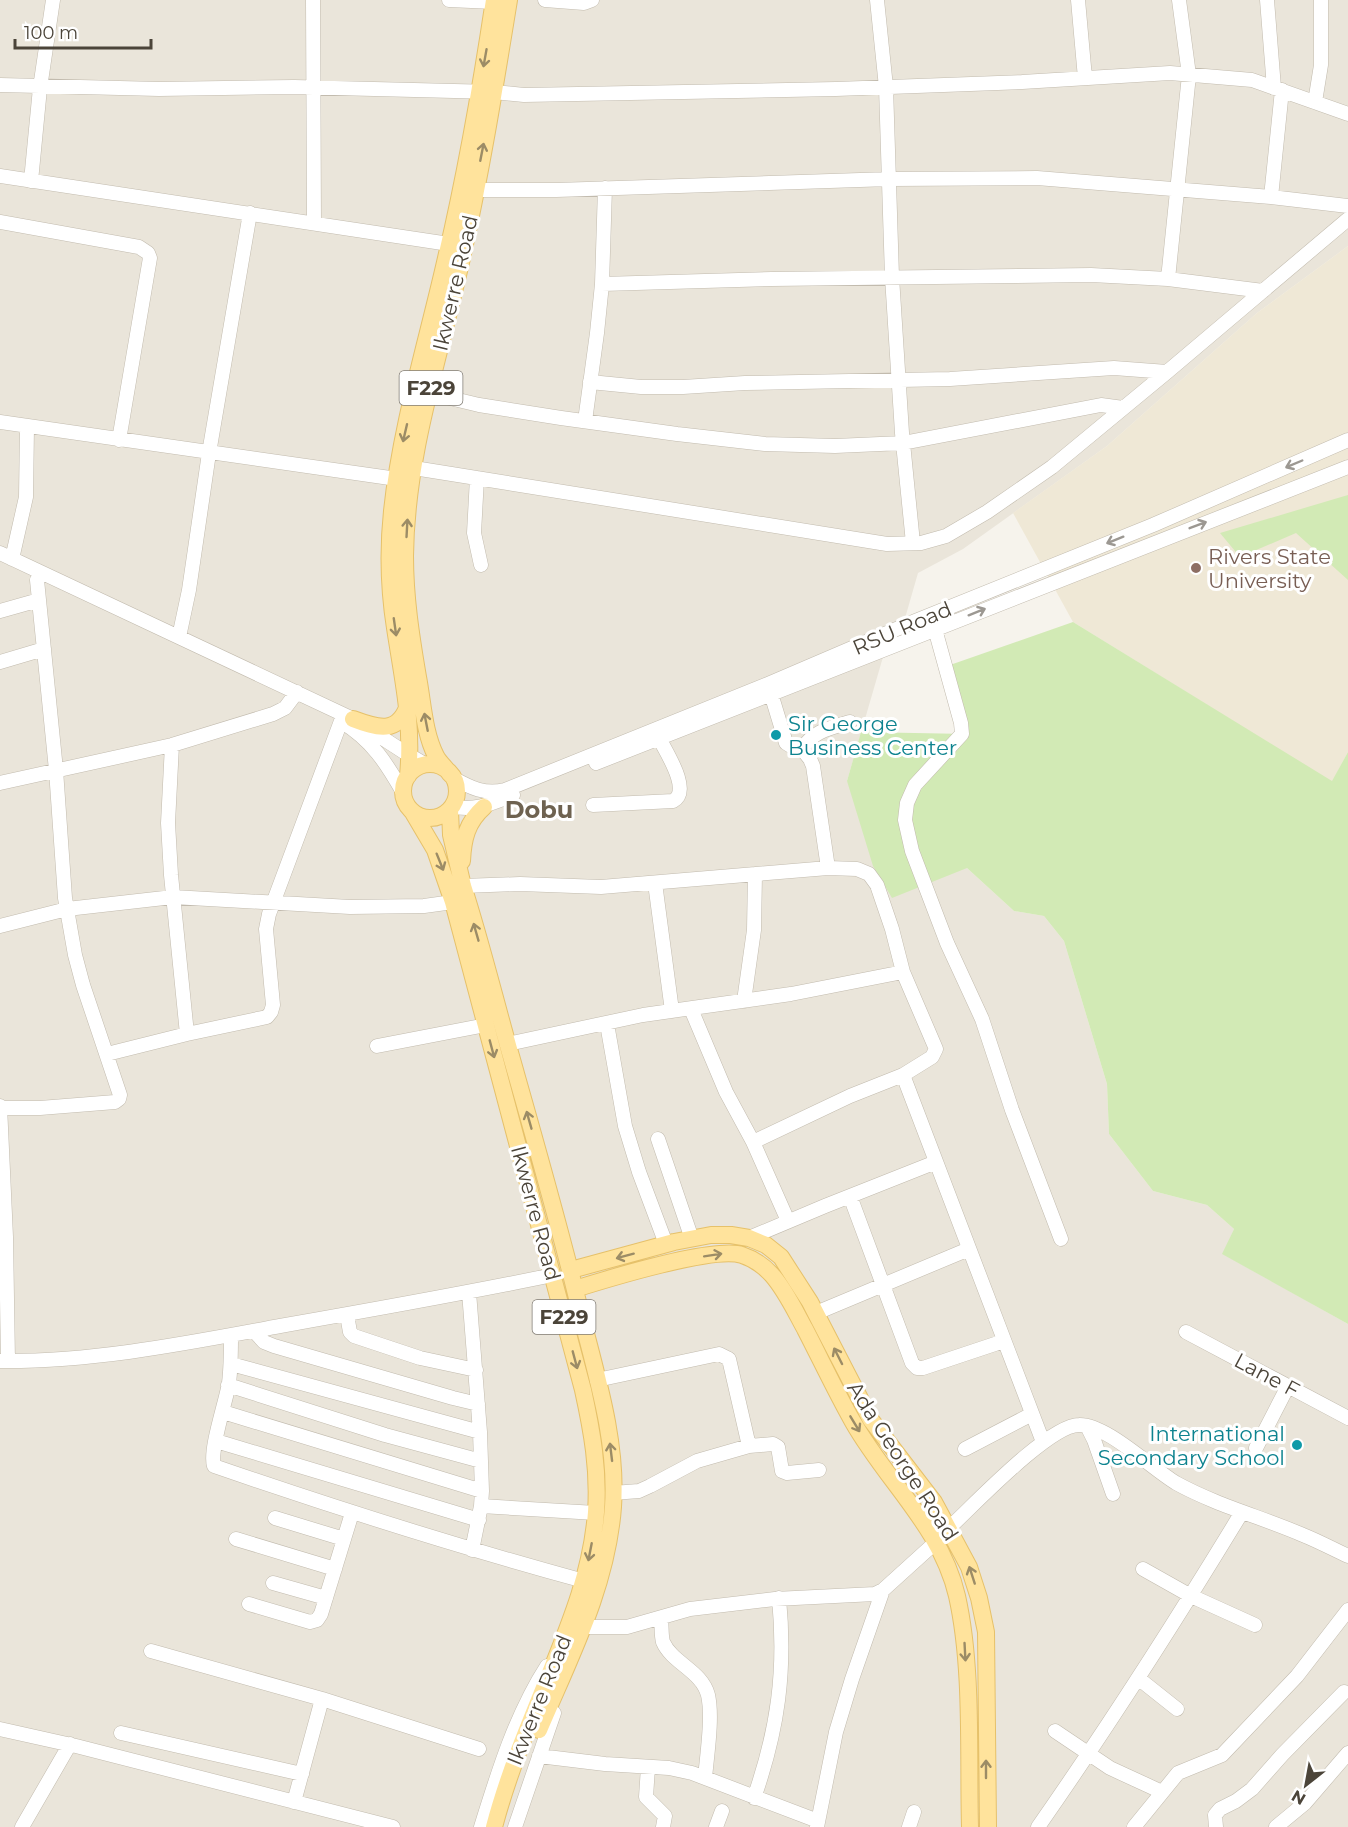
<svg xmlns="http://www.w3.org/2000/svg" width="1348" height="1827" font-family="Montserrat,sans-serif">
<rect width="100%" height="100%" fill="#f6f3ec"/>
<path fill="#eae5da" d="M0,0H1348V246L1257,313L1107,446L963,549L918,573L895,653L883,657L847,781L967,868L1014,911L1044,916L1064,941L1107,1084L1109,1134L1153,1191L1207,1205L1234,1229L1223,1254L1348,1324V1827H0Z"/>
<path fill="#efe8d6" d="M1348,246V752L1332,782L1073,622L1013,513L1107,446L1257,313Z"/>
<path fill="#d2eab5" d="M1348,495V580L1296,533L1240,557L1220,533Z
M1073,622L1332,781L1348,752V1324L1222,1254L1234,1229L1207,1205L1153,1191L1109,1134L1107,1084L1064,941L1044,916L1014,911L967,868L892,898L873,866L847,781L861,732L968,734L950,665Z"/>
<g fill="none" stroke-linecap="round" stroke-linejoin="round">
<g stroke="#c2bbae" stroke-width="15">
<path id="minor" d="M313,0L314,223
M449,0L494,2
M545,0L584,3L592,0
M877,0L886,87L892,277L902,433L913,543
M1078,0L1085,78
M1267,0L1274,88
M0,85L159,89L294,87L494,92L524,95L836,89L1022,82L1170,73L1252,80L1348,114
M1315,102L1321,65V0
M0,176L449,244
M31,181L40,88L53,0
M475,190H556L890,179L1037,178L1271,197L1348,206
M1271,197L1282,90
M0,222L139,247L148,253L150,258L119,440
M1168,279L1189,75L1179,0
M602,284L772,279L1091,275L1168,279L1263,291
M590,382L641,387H683L745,383L950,379L1114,368L1167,372
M429,393L479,405L561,418L677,434L765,444L835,446L903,443L1101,405L1123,408
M585,421L597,333L602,284L605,188
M0,422L397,479
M414,468L887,544L921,543L946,536L987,512L1052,467L1167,372L1348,219
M477,478L474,533L481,565
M0,553L353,719L404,752L426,765
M12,559L26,497L27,427
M0,611L39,600
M935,629L961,723L962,734L915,785L907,803L905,820L912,851L947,943L982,1019L1012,1110L1061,1239
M179,637L189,590L209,453L250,213
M0,662L44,649
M769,687L786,743L794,748L802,749L810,759L813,766L828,868
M342,722C372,740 387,764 404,794
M172,745L168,823L171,875L187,1034
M802,749C813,731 830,728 850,722
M596,763L1348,467
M453,778C471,788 485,795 505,790L768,684L913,622L1153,525L1348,440
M0,783L172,745L273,714L285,708L297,692
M593,805L673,801C692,791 666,752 659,738
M452,806C474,812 493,803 513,795
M655,883L672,1011
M463,886L520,884L601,887L828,868L857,869L869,874L877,885L892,929L903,972L936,1049L932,1057L903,1075L850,1096L753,1142
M0,926L67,909L173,897L350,907L424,906L453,902
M744,1001L754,930L755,874
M691,1009L726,1092L753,1142L788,1221
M607,1024L625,1126L639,1172L666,1244
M508,1044L643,1015L791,994L903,972
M377,1046L486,1025
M107,1054L187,1034L267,1017L271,1012L273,1005L266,929L269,914L341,721
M903,1075L1043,1442
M0,1106L6,1237L8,1361
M0,1108H40L115,1102L119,1099L120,1095L83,985L75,955L65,898L56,770L37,580
M658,1139L692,1239
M850,1196L912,1363L917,1368H923L1004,1341
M749,1238L825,1206L936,1162
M469,1292L480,1432L482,1491L481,1506L472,1550
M816,1313L969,1249
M347,1315L350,1332L354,1336L420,1358L476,1370
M254,1331L264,1342L274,1346L453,1398L478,1404
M1186,1332L1348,1418
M231,1336C231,1352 231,1367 229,1383C226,1402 209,1450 214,1466C336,1508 459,1547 584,1581
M0,1361C94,1362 188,1343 280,1326C371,1310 462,1294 553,1275
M231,1364L480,1432
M597,1380L719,1354L729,1359L749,1446
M228,1385L385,1435L481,1461
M223,1412L482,1491
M1087,1426L1094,1440L1113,1494
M216,1441L479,1520
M1256,1448L1288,1386
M965,1449L1032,1414
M613,1493L639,1491L650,1486L697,1461L749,1446L773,1444L778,1447L782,1471L787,1473L819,1470
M481,1506L596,1513
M275,1518L344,1539
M949,1528C973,1506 1049,1425 1079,1425C1106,1424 1151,1468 1176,1483C1216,1505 1261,1517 1303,1535C1318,1541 1333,1549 1348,1556
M236,1539L335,1569
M1143,1569L1191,1596L1255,1625
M273,1583L326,1598
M249,1604L310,1622L317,1620L321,1614L352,1513
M661,1619C662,1626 661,1635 663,1642C672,1663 702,1671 708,1695C713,1717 707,1755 705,1778
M584,1627H627L690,1609L775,1599L875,1594L883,1590L936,1542
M151,1651L322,1699L479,1749
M1138,1678L1177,1709
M0,1729L76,1746L393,1827
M1055,1731L1110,1768L1162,1792
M121,1733L302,1774
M539,1756L605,1764L669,1768L692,1773L818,1821
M648,1767L646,1797L665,1816L663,1827
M754,1798C778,1729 786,1671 779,1598
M294,1802L322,1699
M22,1827L70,1744
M481,1827C498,1772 516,1714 547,1666
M515,1827L554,1713
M716,1827L722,1811
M817,1827L836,1732L852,1679L883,1590
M909,1827L914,1812
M1038,1827C1110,1724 1177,1619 1242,1512
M1134,1827L1178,1773L1222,1755L1297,1676L1348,1610
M1216,1827L1215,1815L1220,1809L1236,1801L1252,1789L1282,1755L1344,1692
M1276,1827L1305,1803L1348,1753"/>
</g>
<g stroke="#e6c16a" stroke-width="18">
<path id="major" d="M353,719C377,728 398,735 408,705
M403 791a27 27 0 1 1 54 0a27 27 0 1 1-54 0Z
M450,774C446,768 439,762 436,756C424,733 423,703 418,677C411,636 405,597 405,556C406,454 440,356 462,258C481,173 495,86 509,0
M408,776C413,723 403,681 395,628C389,590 388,549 392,511C401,425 427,342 446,258C466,173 481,87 494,0
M450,810L451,835L463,886C481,942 495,1000 511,1056C534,1137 557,1217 577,1298C593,1365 618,1437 613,1507C607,1587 570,1657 539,1730
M412,811L435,850L453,902L583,1390C592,1431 599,1470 596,1512C592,1569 571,1621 550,1673C529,1724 508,1774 494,1827
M462,861C463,839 467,822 484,807
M571,1270L674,1242L711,1235H731L749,1238L766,1245L781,1257L810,1302L871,1420L934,1502L969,1567L979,1598L986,1632L988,1827
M575,1289C607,1279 714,1246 742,1255C754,1259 764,1266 772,1275C786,1291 795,1311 805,1329C821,1360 836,1392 853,1422C887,1482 941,1527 957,1596C973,1667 968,1754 970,1827"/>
</g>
<use href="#minor" stroke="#fff" stroke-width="14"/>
<use href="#major" stroke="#ffe39c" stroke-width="16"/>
</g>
<defs><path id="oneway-shaft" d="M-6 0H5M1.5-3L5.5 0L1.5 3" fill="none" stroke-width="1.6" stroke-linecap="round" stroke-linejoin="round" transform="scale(1.5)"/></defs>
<g stroke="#9c8c66">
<use href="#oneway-shaft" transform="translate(485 58) rotate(100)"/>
<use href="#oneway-shaft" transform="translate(482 152) rotate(-79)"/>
<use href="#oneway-shaft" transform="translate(405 433) rotate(103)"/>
<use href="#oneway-shaft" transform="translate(407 528) rotate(-87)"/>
<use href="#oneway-shaft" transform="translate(395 627) rotate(82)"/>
<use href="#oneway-shaft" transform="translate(426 722) rotate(-101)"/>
<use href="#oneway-shaft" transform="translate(440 862) rotate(68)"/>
<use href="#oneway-shaft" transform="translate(476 932) rotate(-106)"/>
<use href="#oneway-shaft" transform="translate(492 1049) rotate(75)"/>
<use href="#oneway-shaft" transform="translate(529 1120) rotate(-106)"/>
<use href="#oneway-shaft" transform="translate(713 1255) rotate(-9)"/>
<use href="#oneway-shaft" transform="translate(625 1256) rotate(165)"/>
<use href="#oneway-shaft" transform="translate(838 1356) rotate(-117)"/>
<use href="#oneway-shaft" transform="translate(575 1360) rotate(75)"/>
<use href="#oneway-shaft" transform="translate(855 1424) rotate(59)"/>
<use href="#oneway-shaft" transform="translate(611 1452) rotate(-97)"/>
<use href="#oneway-shaft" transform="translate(590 1552) rotate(101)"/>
<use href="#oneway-shaft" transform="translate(972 1575) rotate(-108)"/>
<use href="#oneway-shaft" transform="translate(965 1652) rotate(87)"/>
<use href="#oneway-shaft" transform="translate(986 1769) rotate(-90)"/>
</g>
<g stroke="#9c9892">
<use href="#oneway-shaft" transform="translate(1294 464) rotate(157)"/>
<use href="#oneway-shaft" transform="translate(1198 525) rotate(-21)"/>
<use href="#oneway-shaft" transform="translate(1115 540) rotate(158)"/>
<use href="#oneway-shaft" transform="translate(977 612) rotate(-22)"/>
</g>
<circle fill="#8d6e63" stroke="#fff" stroke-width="2" cx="1196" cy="568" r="6"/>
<g fill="#0f9aa8" stroke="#fff" stroke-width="2">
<circle cx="776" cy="735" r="6"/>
<circle cx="1297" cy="1445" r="6"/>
</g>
<g text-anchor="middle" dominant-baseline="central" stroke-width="6" stroke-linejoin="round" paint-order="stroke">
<g fill="#fff" stroke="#817c74" stroke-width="1.5">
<rect x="399.5" y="371" width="63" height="34" rx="4.5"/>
<rect x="532.5" y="1300" width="63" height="34" rx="4.5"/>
</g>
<g font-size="20" font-weight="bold" fill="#4b4439">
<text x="431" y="388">F229</text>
<text x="564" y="1317">F229</text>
</g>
<g font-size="21" fill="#4b4439" stroke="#fff">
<text transform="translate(455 283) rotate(-77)">Ikwerre Road</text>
<text transform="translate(902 628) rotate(-23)">RSU Road</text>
<text transform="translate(536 1213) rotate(75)">Ikwerre Road</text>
<text transform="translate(1267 1375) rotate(28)">Lane F</text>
<text transform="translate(903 1461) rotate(57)">Ada George Road</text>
<text transform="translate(539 1700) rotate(-68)">Ikwerre Road</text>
</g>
<g font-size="21" fill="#785e54" stroke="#fff" text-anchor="start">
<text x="1208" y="556">Rivers State<tspan x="1208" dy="24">University</tspan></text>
</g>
<g font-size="21" fill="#0d838f" stroke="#fff" text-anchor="start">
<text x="788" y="723">Sir George<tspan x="788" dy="24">Business Center</tspan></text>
<text x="1285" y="1433" text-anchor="end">International<tspan x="1285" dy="24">Secondary School</tspan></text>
</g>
<g font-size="24" font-weight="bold" fill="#6e6250" stroke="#fff">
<text x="539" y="809">Dobu</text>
</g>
</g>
<g transform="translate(1306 1785) rotate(211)" stroke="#ffffff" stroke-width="4.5" paint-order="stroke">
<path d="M0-4.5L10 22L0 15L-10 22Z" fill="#4b4439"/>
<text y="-9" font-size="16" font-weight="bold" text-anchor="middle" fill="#4b4439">N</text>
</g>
<path d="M15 39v9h136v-9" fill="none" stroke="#4b4439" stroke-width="3"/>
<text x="24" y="39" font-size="18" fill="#4b4439" stroke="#ffffff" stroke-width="4.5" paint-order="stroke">100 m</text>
</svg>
